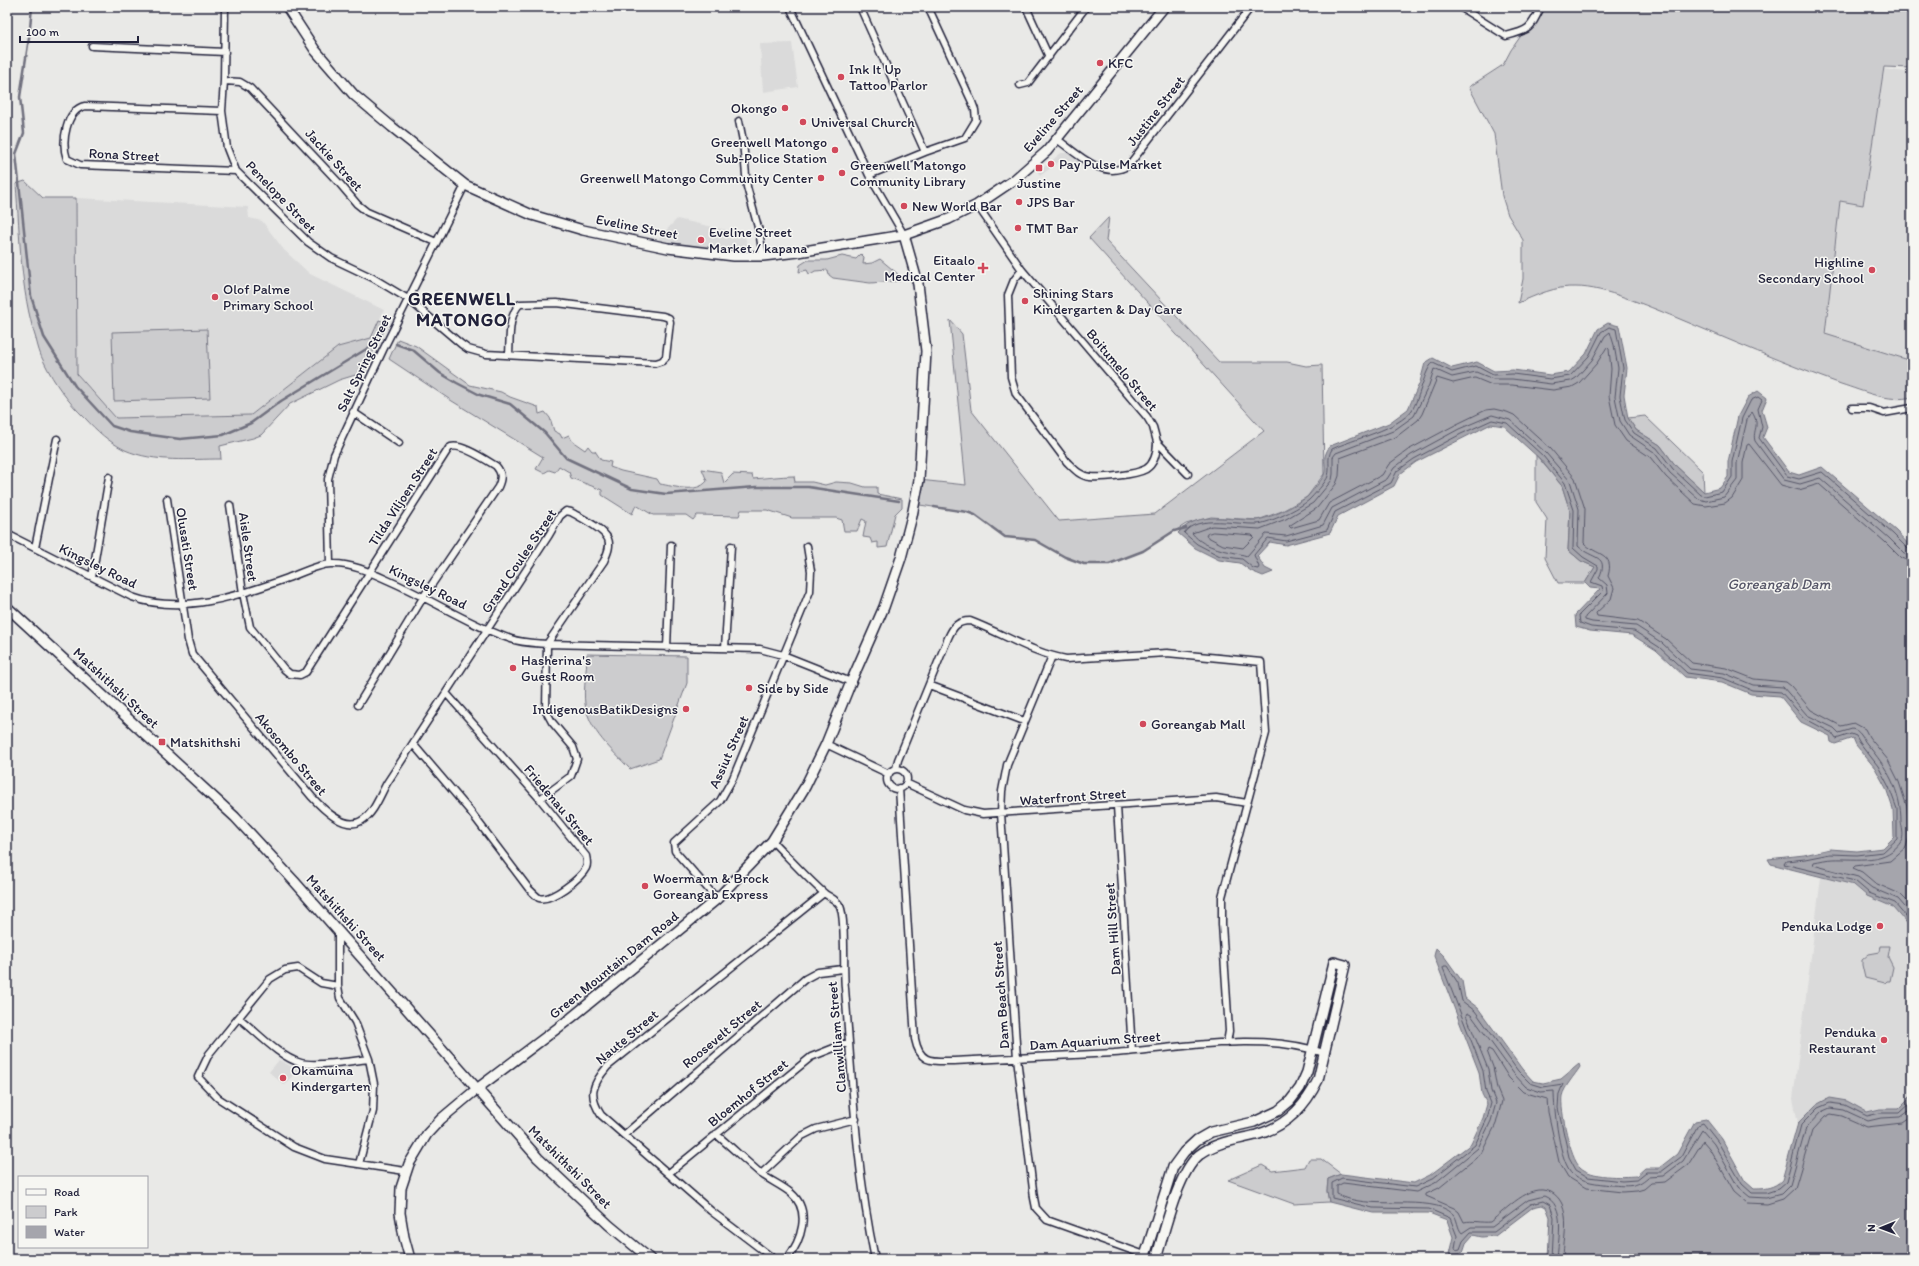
<svg xmlns="http://www.w3.org/2000/svg" width="1919" height="1266" font-family="Itim,sans-serif">
<rect width="100%" height="100%" fill="#e9e9e7"/>
<filter id="ink" filterUnits="userSpaceOnUse"><feTurbulence type="fractalNoise" baseFrequency=".025" numOctaves="2"/><feDisplacementMap in="SourceGraphic" scale="8" xChannelSelector="R" yChannelSelector="G"/><feConvolveMatrix kernelMatrix="1 2 1 2 8 2 1 2 1" color-interpolation-filters="sRGB"/></filter>
<g filter="url(#ink)">
<path fill="#dadada" d="M792,43L798,87L763,92L760,44Z
M1884,69L1912,73V361L1825,335L1840,201L1863,205Z
M1061,153H1066L1083,161L1081,166L1064,158L1040,176L1038,172Z
M76,198L248,207L249,218L262,221L284,250L310,274L384,310L371,338L338,347L251,415L116,418L77,374Z
M677,219L744,234L751,256L652,245Z
M1821,877L1854,885L1867,896L1893,907L1912,929V1095L1898,1109H1880L1867,1112L1847,1101L1816,1105L1798,1123L1793,1099Z
M279,1060L298,1070L284,1085L269,1072Z"/>
<path fill="#ccccce" stroke="#777784" d="M1541,7H1912V68L1884,67L1863,205L1840,201L1825,334L1912,361V397C1889,403 1863,391 1841,384C1785,364 1730,340 1675,317C1647,306 1605,287 1576,287C1555,286 1537,295 1518,303L1523,279V240L1508,215L1502,196L1494,134L1469,87L1503,65L1511,50Z
M25,181L43,198H76L77,374L116,418L251,415L338,347L371,338L379,320L388,323L362,373L339,380L290,404L261,435L253,438L220,446L221,459C190,459 155,463 125,450C109,442 97,431 85,418C68,402 54,383 44,362C40,355 38,347 36,339C20,290 20,236 16,184Z
M1109,217L1106,241L1219,362H1287L1306,366L1322,365L1324,474L1307,497L1282,511L1258,520L1211,517L1186,524L1143,551L1109,564H1084L1065,557L1035,540L1005,537L975,515L967,512L913,504L919,480L966,485L950,320L962,334L971,410L1059,521L1155,514L1264,431L1089,238Z
M861,254L864,257L863,264L872,263L880,259L899,275L900,281L870,283L833,278L829,275L828,270L815,271L812,273L809,274L807,270L799,272L800,265L808,260H827L842,256L856,259Z
M207,329L210,398L114,401L112,332Z
M398,339L416,346L470,385L501,392L510,397L538,407L539,414L545,412L550,418L554,431L560,434L562,438L569,435L572,441L585,450L588,446L592,451H595L601,460L611,462L610,467L621,471L657,479L660,484C673,486 697,494 707,481L702,469L721,472L724,483L733,474L752,475L753,479C767,478 780,476 794,476L795,482H812L825,485L836,482L852,483L865,487H877V494L902,499V507L895,514L887,547L878,548V542L872,543L870,538L863,537L866,521L862,519L857,531H844L842,520L836,518H792L767,510H741L739,516L697,515L693,520L686,515H653L636,505L632,514L602,495V490L571,478L569,472L559,466L555,472L549,470L544,473L536,469L543,457L452,401L389,359Z
M1645,416L1703,472L1704,492L1676,466L1660,445L1636,430L1628,418Z
M1536,455L1562,486L1570,511L1568,550L1581,561L1595,567L1585,583H1558L1545,558L1547,519L1536,502Z
M587,654L687,656V683L659,759L630,769C611,749 590,732 585,704C583,689 587,670 587,654Z
M1881,946H1890L1888,957L1893,967L1890,981H1887L1885,983L1865,978L1862,965V960L1869,954L1880,952Z
M1309,1159H1321L1341,1174L1328,1179L1327,1191L1329,1202L1294,1204L1228,1180L1262,1165L1272,1171L1305,1167Z"/>
<path fill="#a5a5ac" stroke="#71717f" d="M1608,323L1619,326L1627,368L1624,395L1628,418L1636,430L1660,445L1676,466L1704,492L1720,488L1728,477V462L1738,416L1748,397L1758,391L1767,398L1762,410L1767,427L1763,437L1789,472L1799,475L1822,467L1896,531L1912,548V929L1893,907L1867,896L1854,885L1771,864L1768,859L1804,855L1830,849L1857,851L1883,848L1894,837L1893,809L1886,788L1875,768L1856,745L1853,738L1835,744L1831,742L1830,736L1801,722L1780,696L1751,694L1722,682L1685,677L1656,650L1632,635L1590,631L1576,627L1575,615L1600,589L1590,588L1585,583L1595,567L1581,561L1568,550L1570,511L1562,486L1540,459L1518,439L1504,426L1491,424L1416,462L1400,474L1394,486L1338,516L1330,533L1286,545L1270,542L1257,556L1265,568L1273,572L1263,576L1251,571L1240,563L1219,560L1195,548L1178,533C1200,509 1229,521 1256,520C1269,519 1297,505 1307,497C1312,492 1321,481 1324,475C1328,465 1320,460 1330,446L1389,423L1408,409L1420,382L1425,363L1433,358L1452,368L1477,362L1494,371L1513,370L1550,375L1569,372L1586,354L1598,329Z
M1436,948L1444,956L1462,981L1465,998L1478,1008L1522,1069L1533,1081L1543,1083L1561,1079L1579,1064L1580,1067C1575,1075 1564,1087 1562,1096C1560,1109 1570,1159 1580,1167C1591,1178 1621,1177 1636,1176L1645,1168H1659L1677,1154L1695,1121L1706,1119L1722,1139L1745,1181L1754,1189C1765,1189 1774,1188 1782,1180L1798,1123L1816,1105L1829,1098L1847,1101L1867,1112L1880,1109H1898L1912,1095V1259H1548L1550,1217L1546,1207L1542,1205L1533,1207L1495,1236L1482,1237L1473,1235L1466,1243L1463,1252L1454,1256L1449,1254L1453,1237L1447,1220L1429,1213H1373L1329,1202L1327,1191L1328,1179L1341,1174L1414,1183L1430,1175L1471,1144L1483,1118L1487,1104L1482,1094L1479,1072L1434,956Z"/>
<g fill="none" stroke-linecap="round" stroke-linejoin="round">
<path stroke="#565668" stroke-width="1" d="M1213,532L1252,535L1254,537L1243,548L1223,545L1206,536L1207,534Z
M1912,551L1908,549L1893,534L1822,472L1799,479L1787,476L1759,438L1762,427L1758,409L1762,400L1758,397L1751,400L1742,418L1732,462V477L1722,492L1705,496L1701,495L1673,469L1657,448L1634,433L1625,420L1620,396L1623,368L1616,329L1609,327L1601,332L1589,356L1570,376L1550,379L1513,374L1493,375L1476,366L1452,372L1433,363C1425,368 1419,400 1412,410C1399,429 1353,439 1332,449C1326,459 1331,466 1328,476C1327,481 1313,496 1309,500C1300,508 1270,523 1257,524C1238,525 1197,514 1184,533L1197,544L1220,556L1242,559L1253,568L1258,569L1259,567L1254,555L1268,538L1286,541L1327,530L1335,512L1391,483L1397,471L1414,459L1461,434L1492,420L1507,423L1543,456L1565,483L1574,510L1573,548L1583,557L1598,566V569L1591,582L1602,586L1603,591L1579,615L1580,623L1591,627L1634,631L1659,647L1687,673L1723,678L1752,690L1781,692L1804,718L1832,733L1836,739L1851,734L1856,736L1860,743L1878,766L1889,787L1897,809V839L1883,852L1857,855L1830,854L1805,859L1786,861L1784,864L1855,881L1869,893L1895,903L1912,923
M1912,556L1904,553L1889,538L1820,478L1800,484L1784,480L1755,441C1752,430 1761,426 1752,412L1747,420L1737,463V480L1724,497L1706,501L1699,499L1670,473L1654,452L1629,435L1620,421L1615,397L1618,368L1614,345L1610,332L1605,336L1592,360L1576,378L1571,381L1551,384L1512,379H1493L1476,372L1452,377L1434,369L1429,385L1414,416L1393,431L1336,453L1333,457V474L1332,480L1313,503L1286,519L1260,529L1212,526L1192,533C1205,550 1229,550 1247,556L1266,534L1286,536L1323,525L1332,508L1387,479L1394,468L1411,455L1459,429L1492,415L1510,420L1546,453L1570,481L1579,509L1578,546C1592,560 1610,554 1599,578L1607,585L1608,593L1585,617V620L1592,622L1636,626L1662,643L1690,669L1724,673L1753,685L1783,687L1807,715L1834,728L1839,733L1852,729C1861,731 1862,738 1867,744C1887,768 1901,790 1901,822C1902,828 1904,834 1902,840C1887,865 1857,858 1833,859C1827,859 1820,861 1814,862L1813,865L1858,877L1872,888L1898,899L1912,915
M1912,562L1901,558L1885,542L1819,484L1799,490L1781,485L1749,444L1747,445L1743,463V480L1732,498L1725,503L1706,506L1695,504L1666,477L1650,457L1626,441L1615,425L1609,396L1611,369L1609,349L1607,347L1597,363L1579,383L1572,387L1553,390L1512,385H1492L1475,378L1453,383L1437,378L1422,414L1418,420L1396,437L1340,458L1339,476L1336,484L1317,508L1289,526L1291,528L1319,520L1329,503L1382,475L1389,464L1408,450L1457,424L1486,410L1494,409L1507,412L1514,415L1551,449L1575,478L1585,509L1584,543C1596,556 1615,552 1608,576L1614,588L1611,599L1596,613L1597,616L1638,621L1666,639L1692,663L1726,668L1754,679L1786,682L1791,686L1811,710L1841,726L1854,723L1865,729L1869,737L1888,760L1899,782L1907,807L1909,837L1906,847L1890,861L1855,866L1853,868L1862,872L1875,883L1900,894L1912,906
M1552,1259L1554,1217L1550,1205L1543,1201L1531,1204L1494,1232H1471L1463,1241L1460,1249L1456,1250L1455,1248L1457,1236L1450,1218L1429,1209L1373,1208L1332,1198V1183L1342,1178L1415,1187L1432,1179L1475,1145L1487,1119L1491,1103L1486,1092L1483,1071L1443,968L1444,966H1447L1458,983L1462,1001L1475,1011L1518,1071L1530,1083L1543,1087L1563,1084L1559,1094L1558,1108L1569,1157L1576,1170L1588,1177L1622,1181L1636,1180L1646,1172H1661L1681,1157L1698,1125L1703,1123L1718,1142L1742,1184L1752,1193H1766L1778,1189L1786,1182L1801,1125L1818,1108L1830,1103L1845,1105L1867,1116L1880,1113H1899L1912,1101
M1557,1259C1558,1239 1567,1205 1544,1196L1528,1200L1492,1227H1471L1462,1233C1457,1228 1458,1219 1453,1214C1431,1193 1367,1212 1337,1194V1186L1343,1183L1416,1192L1435,1183L1478,1148L1491,1121L1496,1103L1491,1091L1488,1069L1466,1015L1467,1013L1471,1015L1514,1074L1526,1087L1541,1092L1554,1091C1554,1109 1559,1163 1573,1174C1584,1183 1597,1183 1611,1185C1627,1186 1636,1188 1648,1177L1663,1176L1683,1161L1702,1130L1714,1144L1738,1187L1750,1197L1766,1198L1781,1194L1790,1185L1806,1128L1821,1112L1830,1108L1844,1110L1868,1121L1881,1118L1900,1117L1912,1108
M1563,1259C1563,1245 1567,1229 1565,1215C1564,1206 1560,1197 1551,1192C1530,1182 1506,1210 1490,1222C1481,1223 1473,1220 1464,1222L1459,1212L1454,1208L1426,1196V1194L1439,1188L1481,1154L1496,1124L1502,1101L1497,1089L1493,1067L1487,1051L1488,1049L1492,1051L1509,1078L1523,1092L1547,1099L1548,1112L1559,1162L1568,1177L1586,1188L1622,1192L1637,1191L1644,1189L1651,1183L1665,1182L1688,1165L1703,1141L1709,1148L1734,1191L1748,1203L1767,1204L1783,1199L1795,1188L1812,1131L1825,1117L1831,1114L1842,1116L1867,1127L1902,1123L1912,1116"/>
<path stroke="#71717f" stroke-width="2.5" d="M32,7L29,38L20,97L24,133L16,154L31,296L44,337L75,386L112,426L130,432L180,439L223,435L251,423L281,401L373,345
M396,344L413,350L440,373L457,383L480,395L510,404L545,433L566,458L632,489L666,494L756,487H808L899,501
M934,507L967,512L975,515L1005,537L1035,540L1065,557L1084,564H1109L1143,551L1174,531L1186,528"/>
<g stroke="#22223b" stroke-width="9">
<path id="street" d="M225,7L224,81L222,111L227,148L236,171L308,242L331,258L373,278L408,299L461,344L468,349L486,354L656,363L662,361L666,357L670,322L669,318L663,316L557,303L520,304C508,315 510,339 509,355
M790,7L869,175L904,235
M860,7L925,152
M1026,7L1049,57
M1460,7L1506,36C1530,30 1530,29 1541,7
M92,46L225,52
M224,81L240,82L250,88L340,184L357,204L367,212L436,242
M1020,85L1028,83L1086,7
M222,111L85,106C66,110 61,142 67,159L80,165L236,171
M739,121L743,141L747,187L759,231L763,256
M1057,139C1077,154 1104,181 1129,165L1251,7
M869,175L925,152L965,138L976,120L975,110L972,102L928,7
M977,205L1022,270L1147,417L1153,427L1157,442L1188,474
M1022,270L1014,280L1008,295L1011,377L1016,394L1067,462C1074,469 1080,476 1090,477C1102,478 1135,475 1146,469C1155,463 1157,452 1157,442
M1852,408H1869L1884,413L1912,408
M353,412L399,443
M167,499L188,640L192,654L312,797C322,808 345,831 361,821C374,814 380,795 387,783L549,535L560,516L566,511L571,512C581,518 603,528 608,539C611,546 607,554 604,561L547,644L546,711L552,722L573,747L577,759L571,776L540,799
M230,505L243,593L250,627L284,669L290,674L300,675L306,672L449,448C458,441 486,460 496,466C502,473 502,478 498,487L424,596L358,705
M7,534L132,597C181,615 238,596 285,579C297,575 318,564 331,564C353,563 374,574 394,583C432,600 472,626 511,639C522,643 535,643 547,644L760,649L783,655L851,682
M35,548L57,439
M330,564L328,479L334,455L383,350L465,185
M92,577L109,477
M667,648L671,545
M725,648L731,546
M1052,656L1007,765L1002,791L1001,813L1017,1058L1034,1198L1036,1208L1047,1220L1156,1259
M929,685L1024,721
M413,744L470,811L529,889C532,892 536,896 539,898C551,902 581,878 586,868C588,864 587,860 586,856L540,799L446,693
M826,744L889,774
M896,769L898,760L948,638C953,627 957,621 970,621C1002,633 1032,653 1066,659L1167,653L1261,662L1266,733L1222,897V924L1229,1031L1227,1043
M887 779a10 10 0 1 1 20 0a10 10 0 1 1-20 0Z
M906,783L964,810L983,814L1216,798L1247,803
M899,788L915,1039C920,1064 932,1061 954,1061C1007,1058 1061,1056 1114,1053C1181,1048 1260,1031 1324,1053
M1117,806L1132,1051
M772,841C789,858 806,877 824,893C829,897 837,900 840,906C846,919 843,970 845,988C852,1078 856,1170 875,1259
M717,899L675,851L674,843L720,801L733,778L810,591L811,571L807,546
M338,931V986L340,998L355,1022L369,1059L374,1084L373,1111L359,1164
M338,986L321,983L298,968L285,970L270,979L209,1054L198,1077L218,1098L294,1147L325,1159L405,1171
M239,1018C257,1032 279,1057 301,1063C316,1067 352,1061 369,1059
M716,1134C731,1147 745,1160 760,1173C769,1180 781,1185 791,1193C812,1211 801,1241 787,1259
M624,1135L805,979L818,972L843,969
M669,1173L811,1057L849,1042
M761,1174L802,1136L816,1129L856,1119
M774,1259L711,1211L601,1115C588,1095 592,1085 607,1067L824,893"/>
</g>
<g stroke="#22223b" stroke-width="12">
<path id="secondary" d="M287,7L315,50L354,95L392,127L465,185L532,215L583,230L668,248L734,256H763L798,252L904,235L949,219L977,205L1014,180L1047,151L1164,7
M7,607L235,817L294,881L538,1158L609,1225L650,1259
M410,1259L404,1237L400,1213L401,1188L409,1164L427,1134L441,1119L478,1088L571,1018L717,899L772,841L805,787L826,744L851,682L884,607L901,558L912,516L919,480L926,351L918,284L904,235
M1144,1259L1173,1167L1184,1152L1197,1140L1211,1132L1254,1122L1278,1111L1290,1101L1300,1088L1307,1072L1334,962L1345,965L1318,1080C1305,1107 1285,1127 1256,1135C1236,1140 1215,1142 1199,1155C1178,1172 1164,1233 1156,1259"/>
</g>
<use href="#street" stroke="#f6f6f2" stroke-width="6"/>
<use href="#secondary" stroke="#f6f6f2" stroke-width="9"/>
</g>
</g>
<g fill="#d1495b" stroke="#f6f6f2" stroke-width="1.5">
<circle cx="1100" cy="63" r="4"/>
<circle cx="841" cy="77" r="4"/>
<circle cx="785" cy="108" r="4"/>
<circle cx="803" cy="122" r="4"/>
<circle cx="835" cy="150" r="4"/>
<circle cx="1051" cy="164" r="4"/>
<rect x="1035" y="164" width="8" height="8" rx="2"/>
<circle cx="842" cy="173" r="4"/>
<circle cx="821" cy="178" r="4"/>
<circle cx="1019" cy="202" r="4"/>
<circle cx="904" cy="206" r="4"/>
<circle cx="1018" cy="228" r="4"/>
<circle cx="701" cy="240" r="4"/>
<path d="M981 262h4v4h4v4h-4v4h-4v-4h-4v-4h4z"/>
<circle cx="1872" cy="270" r="4"/>
<circle cx="215" cy="297" r="4"/>
<circle cx="1025" cy="301" r="4"/>
<circle cx="513" cy="668" r="4"/>
<circle cx="749" cy="688" r="4"/>
<circle cx="686" cy="709" r="4"/>
<circle cx="1143" cy="724" r="4"/>
<rect x="158" y="738" width="8" height="8" rx="2"/>
<circle cx="645" cy="886" r="4"/>
<circle cx="1880" cy="926" r="4"/>
<circle cx="1884" cy="1040" r="4"/>
<circle cx="283" cy="1078" r="4"/>
</g>
<g text-anchor="middle" dominant-baseline="central" stroke-width="3" stroke-linejoin="round" paint-order="stroke">
<g font-size="14" fill="#22223b" stroke="#f6f6f2" text-anchor="start">
<text x="1108" y="63">KFC</text>
<text x="849" y="69">Ink It Up<tspan x="849" dy="16">Tattoo Parlor</tspan></text>
<text x="777" y="108" text-anchor="end">Okongo</text>
<text x="811" y="122">Universal Church</text>
<text x="827" y="142" text-anchor="end">Greenwell Matongo<tspan x="827" dy="16">Sub-Police Station</tspan></text>
<text x="1059" y="164">Pay Pulse Market</text>
<text x="850" y="165">Greenwell Matongo<tspan x="850" dy="16">Community Library</tspan></text>
<text x="813" y="178" text-anchor="end">Greenwell Matongo Community Center</text>
<text x="1039" y="183" text-anchor="middle">Justine</text>
<text x="1027" y="202">JPS Bar</text>
<text x="912" y="206">New World Bar</text>
<text x="1026" y="228">TMT Bar</text>
<text x="709" y="232">Eveline Street<tspan x="709" dy="16">Market / kapana</tspan></text>
<text x="975" y="260" text-anchor="end">Eitaalo<tspan x="975" dy="16">Medical Center</tspan></text>
<text x="1864" y="262" text-anchor="end">Highline<tspan x="1864" dy="16">Secondary School</tspan></text>
<text x="223" y="289">Olof Palme<tspan x="223" dy="16">Primary School</tspan></text>
<text x="1033" y="293">Shining Stars<tspan x="1033" dy="16">Kindergarten &amp; Day Care</tspan></text>
<text x="521" y="660">Hasherina's<tspan x="521" dy="16">Guest Room</tspan></text>
<text x="757" y="688">Side by Side</text>
<text x="678" y="709" text-anchor="end">IndigenousBatikDesigns</text>
<text x="1151" y="724">Goreangab Mall</text>
<text x="170" y="742">Matshithshi</text>
<text x="653" y="878">Woermann &amp; Brock<tspan x="653" dy="16">Goreangab Express</tspan></text>
<text x="1872" y="926" text-anchor="end">Penduka Lodge</text>
<text x="1876" y="1032" text-anchor="end">Penduka<tspan x="1876" dy="16">Restaurant</tspan></text>
<text x="291" y="1070">Okamuina<tspan x="291" dy="16">Kindergarten</tspan></text>
</g>
<g font-size="14" fill="#22223b" stroke="#f6f6f2">
<text transform="translate(1156 111) rotate(-52)">Justine Street</text>
<text transform="translate(1053 119) rotate(-49)">Eveline Street</text>
<text transform="translate(124 155) rotate(3)">Rona Street</text>
<text transform="translate(334 160) rotate(48)">Jackie Street</text>
<text transform="translate(281 197) rotate(46)">Penelope Street</text>
<text transform="translate(637 227) rotate(11)">Eveline Street</text>
<text transform="translate(364 363) rotate(-64)">Salt Spring Street</text>
<text transform="translate(1122 370) rotate(50)">Boitumelo Street</text>
<text transform="translate(403 497) rotate(-57)">Tilda Viljoen Street</text>
<text transform="translate(248 547) rotate(82)">Aisle Street</text>
<text transform="translate(187 549) rotate(81)">Olusati Street</text>
<text transform="translate(519 561) rotate(-56)">Grand Coulee Street</text>
<text transform="translate(98 566) rotate(26)">Kingsley Road</text>
<text transform="translate(428 587) rotate(26)">Kingsley Road</text>
<text transform="translate(116 688) rotate(43)">Matshithshi Street</text>
<text transform="translate(729 752) rotate(-66)">Assiut Street</text>
<text transform="translate(291 754) rotate(50)">Akosombo Street</text>
<text transform="translate(1073 797) rotate(-4)">Waterfront Street</text>
<text transform="translate(559 805) rotate(50)">Friedenau Street</text>
<text transform="translate(346 918) rotate(48)">Matshithshi Street</text>
<text transform="translate(1113 929) rotate(-94)">Dam Hill Street</text>
<text transform="translate(614 965) rotate(-39)">Green Mountain Dam Road</text>
<text transform="translate(1001 995) rotate(-94)">Dam Beach Street</text>
<text transform="translate(722 1034) rotate(-40)">Roosevelt Street</text>
<text transform="translate(627 1037) rotate(-40)">Naute Street</text>
<text transform="translate(837 1037) rotate(-95)">Clanwilliam Street</text>
<text transform="translate(1095 1041) rotate(-4)">Dam Aquarium Street</text>
<text transform="translate(748 1093) rotate(-39)">Bloemhof Street</text>
<text transform="translate(570 1167) rotate(45)">Matshithshi Street</text>
</g>
<g font-size="15" font-style="italic" fill="#565668" stroke="#f6f6f2">
<text x="1779" y="584">Goreangab Dam</text>
</g>
<g font-size="18" font-weight="bold" letter-spacing="1" fill="#22223b" stroke="#f6f6f2">
<text x="462" y="299">GREENWELL<tspan x="462" dy="21">MATONGO</tspan></text>
</g>
</g>
<rect width="1919" height="1266" fill="none" stroke="#f6f6f2" stroke-width="24"/>
<rect x="12" y="12" width="1895" height="1242" fill="none" stroke="#22223b" stroke-width="1.5" filter="url(#ink)"/>
<rect x="18" y="1176" width="130" height="72" fill="#f6f6f2" stroke="#a1a1a9"/>
<rect x="26" y="1189" width="20" height="6" fill="#f6f6f2" stroke="#a1a1a9"/>
<text x="54" y="1196" font-size="12" fill="#22223b">Road</text>
<rect x="26" y="1206" width="20" height="12" fill="#ccccce" stroke="#a1a1a9"/>
<text x="54" y="1216" font-size="12" fill="#22223b">Park</text>
<rect x="26" y="1226" width="20" height="12" fill="#a5a5ac" stroke="#a1a1a9"/>
<text x="54" y="1236" font-size="12" fill="#22223b">Water</text>
<g transform="translate(1881 1228) rotate(269)" stroke="#f6f6f2" stroke-width="3" paint-order="stroke">
<path d="M0-3L7 15L0 10L-7 15Z" fill="#22223b"/>
<text y="-6" font-size="11" font-weight="bold" text-anchor="middle" fill="#22223b">N</text>
</g>
<path d="M20 36v6h118v-6" fill="none" stroke="#22223b" stroke-width="2"/>
<text x="26" y="36" font-size="12" fill="#22223b" stroke="#f6f6f2" stroke-width="3" paint-order="stroke">100 m</text>
</svg>
